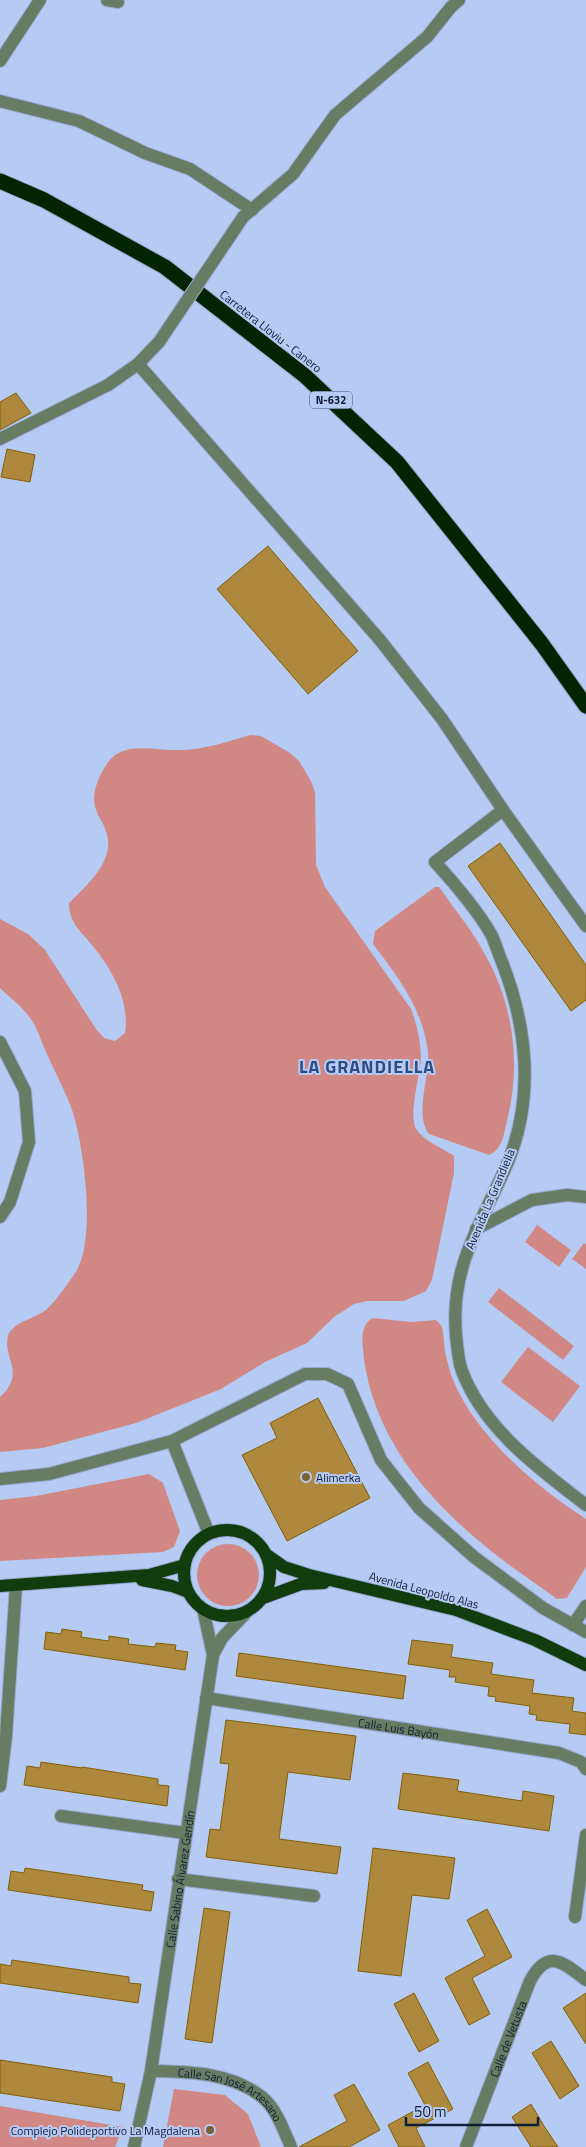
<svg xmlns="http://www.w3.org/2000/svg" width="586" height="2147" font-family="'Titillium Web',sans-serif">
<rect width="100%" height="100%" fill="#b5cbf4"/>
<path fill="#d18885" d="M250,735L261,736L290,753L299,761L311,781L315,792L316,865L325,887L411,1009C417,1024 420,1040 421,1055C421,1073 408,1114 416,1129C424,1141 442,1148 454,1156V1173L432,1280L426,1291L404,1301H367L354,1304L334,1317L307,1343L265,1362L221,1389L136,1423L43,1448L0,1452V1397C28,1371 0,1358 9,1333C18,1320 35,1319 47,1309C56,1301 70,1281 77,1270C96,1236 84,1143 71,1107C64,1088 54,1070 46,1052C41,1041 37,1027 30,1018C22,1006 10,998 0,988V919L28,934L45,950L96,1029L104,1038L115,1041L125,1033C130,1000 112,970 92,945C80,930 69,923 69,903C84,888 105,870 108,848C111,816 80,815 102,772C107,763 112,755 123,751C141,745 161,751 179,750C203,750 227,742 250,735Z
M435,887H439C456,911 475,934 488,960C514,1008 521,1067 507,1120C504,1133 503,1149 489,1155L429,1134C414,1115 430,1076 428,1052C423,1009 398,977 373,944L375,931L379,928Z
M537,1225L571,1250L559,1267L525,1242Z
M584,1243L586,1244V1269L572,1259Z
M499,1288L574,1346L563,1360L488,1302Z
M373,1318L411,1322L436,1320L442,1326C444,1337 444,1349 447,1360C461,1424 533,1485 586,1519V1567L567,1598L557,1599C540,1586 521,1574 504,1561C437,1510 376,1446 364,1359C363,1345 358,1326 373,1318Z
M528,1347L580,1386L553,1422L501,1382Z
M149,1474L163,1483L180,1531L174,1547L163,1552L0,1561V1500L36,1496Z
M197 1575a31 31 0 1 1 62 0a31 31 0 1 1-62 0Z
M174,2089L225,2095L248,2114L261,2147H163Z
M0,2106L123,2127L115,2147H0Z"/>
<path fill="#ad883d" stroke="#835f06" d="M16,393L31,413L0,430V402Z
M7,449L35,455L30,482L1,477Z
M268,546L358,651L308,694L217,589Z
M500,843L586,965V1000L571,1011L468,866Z
M318,1398L370,1498L287,1541L242,1455L277,1438L270,1423Z
M62,1629L82,1632L81,1637L109,1641V1636L129,1639L128,1644L155,1647L156,1643L176,1645L175,1650L188,1652L185,1670L44,1649L46,1632L61,1634Z
M412,1640L453,1645L451,1657L493,1663L491,1674L534,1680L532,1693L574,1698L572,1711L586,1713V1735L569,1733L570,1724L536,1720L537,1715L529,1714L530,1706L495,1701L496,1697L488,1696L489,1687L455,1682L456,1677H449L450,1670L408,1664Z
M239,1653L406,1676L403,1699L236,1676Z
M226,1720L356,1736L350,1780L288,1772L279,1839L341,1847L337,1874L206,1857L210,1829L220,1830L229,1764L220,1763Z
M41,1762L82,1768V1767L158,1779V1785L169,1786L167,1806L24,1785L27,1766L40,1768Z
M403,1773L459,1780L457,1791L522,1801L523,1791L554,1796L549,1831L398,1809Z
M373,1848L455,1858L449,1899L412,1895L401,1976L358,1971Z
M25,1868L143,1885L142,1890L154,1892L151,1911L8,1890L11,1871L24,1873Z
M204,1908L230,1912L212,2043L185,2039Z
M487,1909L512,1957L472,1978L490,2014L469,2025L445,1978L485,1956L467,1920Z
M12,1960L129,1977V1983L141,1984L138,2003L0,1983V1964L11,1966Z
M414,1993L439,2041L419,2052L394,2004Z
M586,1993V2044L563,2008Z
M551,2041L579,2086L560,2099L532,2053Z
M0,2060L112,2077V2082L125,2084L120,2111L0,2093Z
M428,2062L453,2109L416,2128L425,2147H399L388,2125L425,2105L408,2073Z
M354,2084L380,2130L349,2147H299L347,2121L334,2095Z
M531,2104L544,2126L558,2147H531L512,2117Z"/>
<g fill="none" stroke-linecap="round" stroke-linejoin="round">
<g stroke="#94a8ce" stroke-width="14">
<g id="minor">
<path d="M107,0L118,2"/>
<path d="M0,61L40,0"/>
<path d="M0,101L79,121L145,153L190,169L252,210"/>
<path d="M243,217L293,174L335,115L427,37L451,7L459,0"/>
<path d="M138,364L380,640L442,719L503,810L586,926"/>
<path d="M0,439L108,385L138,364L159,342"/>
<path d="M503,810L435,862C455,884 476,908 491,934C495,942 498,953 502,962C527,1026 535,1098 507,1164C482,1223 450,1265 456,1334C457,1346 458,1360 462,1371C484,1429 538,1468 586,1505"/>
<path d="M0,1042L25,1091L29,1142L10,1202L0,1217"/>
<path d="M476,1229L532,1200L567,1195L586,1197"/>
<path d="M172,1441L209,1534"/>
<path d="M0,1479L49,1474L172,1441L305,1374H327L348,1384L381,1460L419,1508L474,1557L543,1608L586,1632"/>
<path d="M573,1625L586,1606"/>
<path d="M213,1655L222,1638L246,1613"/>
<path id="s1" d="M206,1698L559,1753L581,1762L586,1769"/>
<path d="M0,1786L6,1736L16,1585"/>
<path d="M61,1816L185,1833"/>
<path d="M178,1879L314,1896"/>
<path d="M575,1917L586,1835"/>
<path id="s2" d="M151,2071C189,2072 230,2072 262,2097C276,2108 284,2131 291,2147"/>
<path id="s3" d="M134,2147L151,2071L213,1655L203,1609"/>
<path id="s4" d="M466,2147L530,1981C548,1948 563,1962 586,1980"/>
</g>
</g>
<g stroke="#94a8ce" stroke-width="14">
<path id="major" d="M184 1573a43 43 0 1 1 86 0a43 43 0 1 1-86 0Z
M267,1555L284,1567L309,1575L456,1610L535,1640L586,1665
M142,1580L172,1586L188,1592
M0,1586L149,1575L185,1565
M263,1598L301,1584L324,1583"/>
</g>
<g stroke="#94a8ce" stroke-width="17">
<path id="highway" d="M0,181L44,200L165,267L304,375L397,462L542,644L586,706"/>
</g>
<use href="#minor" stroke="#667c63" stroke-width="12"/>
<use href="#major" stroke="#113c0d" stroke-width="12"/>
<use href="#highway" stroke="#002300" stroke-width="15"/>
<g stroke="#94a8ce" stroke-width="14" stroke-linecap="butt">
<path id="minor-bridge" d="M159,342L243,217"/>
</g>
<use href="#minor-bridge" stroke="#667c63" stroke-width="12"/>
</g>
<g fill="#786030" stroke="#b5cbf4" stroke-width="2">
<circle cx="306" cy="1477" r="5"/>
<circle cx="210" cy="2130" r="5"/>
</g>
<g text-anchor="middle" dominant-baseline="central" stroke-width="4" stroke-linejoin="round" paint-order="stroke">
<rect fill="#b5cbf4" stroke="#425270" stroke-width="1" x="310" y="391.5" width="42" height="17" rx="4"/>
<g font-size="11" font-weight="bold" fill="#111e37">
<text x="331" y="400">N-632</text>
</g>
<g font-size="12" fill="#111e37" stroke="#b5cbf4">
<text transform="translate(271 331) rotate(38)">Carretera Lloviu - Canero</text>
<text transform="translate(490 1199) rotate(-67)">Avenida La Grandiella</text>
<text transform="translate(424 1590) rotate(15)">Avenida Leopoldo Alas</text>
<text stroke="none"><textPath href="#s1" startOffset="195">Calle Luis Bayón</textPath></text>
<text stroke="none"><textPath href="#s3" startOffset="272">Calle Sabino Álvarez Gendín</textPath></text>
<text stroke="none"><textPath href="#s4" startOffset="116">Calle de Vetusta</textPath></text>
<text stroke="none"><textPath href="#s2" startOffset="86">Calle San José Artesano</textPath></text>
</g>
<g font-size="12" fill="#111e37" stroke="#b5cbf4" text-anchor="start">
<text x="316" y="1477">Alimerka</text>
<text x="200" y="2130" text-anchor="end">Complejo Polideportivo La Magdalena</text>
</g>
<g font-size="18" font-weight="bold" letter-spacing="1" fill="#2d4b85" stroke="#b5cbf4">
<text x="367" y="1066">LA GRANDIELLA</text>
</g>
</g>
<path d="M406 2117v8h132v-8" fill="none" stroke="#111e37" stroke-width="2.5"/>
<text x="414" y="2117" font-size="15" fill="#111e37" stroke="#b5cbf4" stroke-width="4" paint-order="stroke">50 m</text>
</svg>
